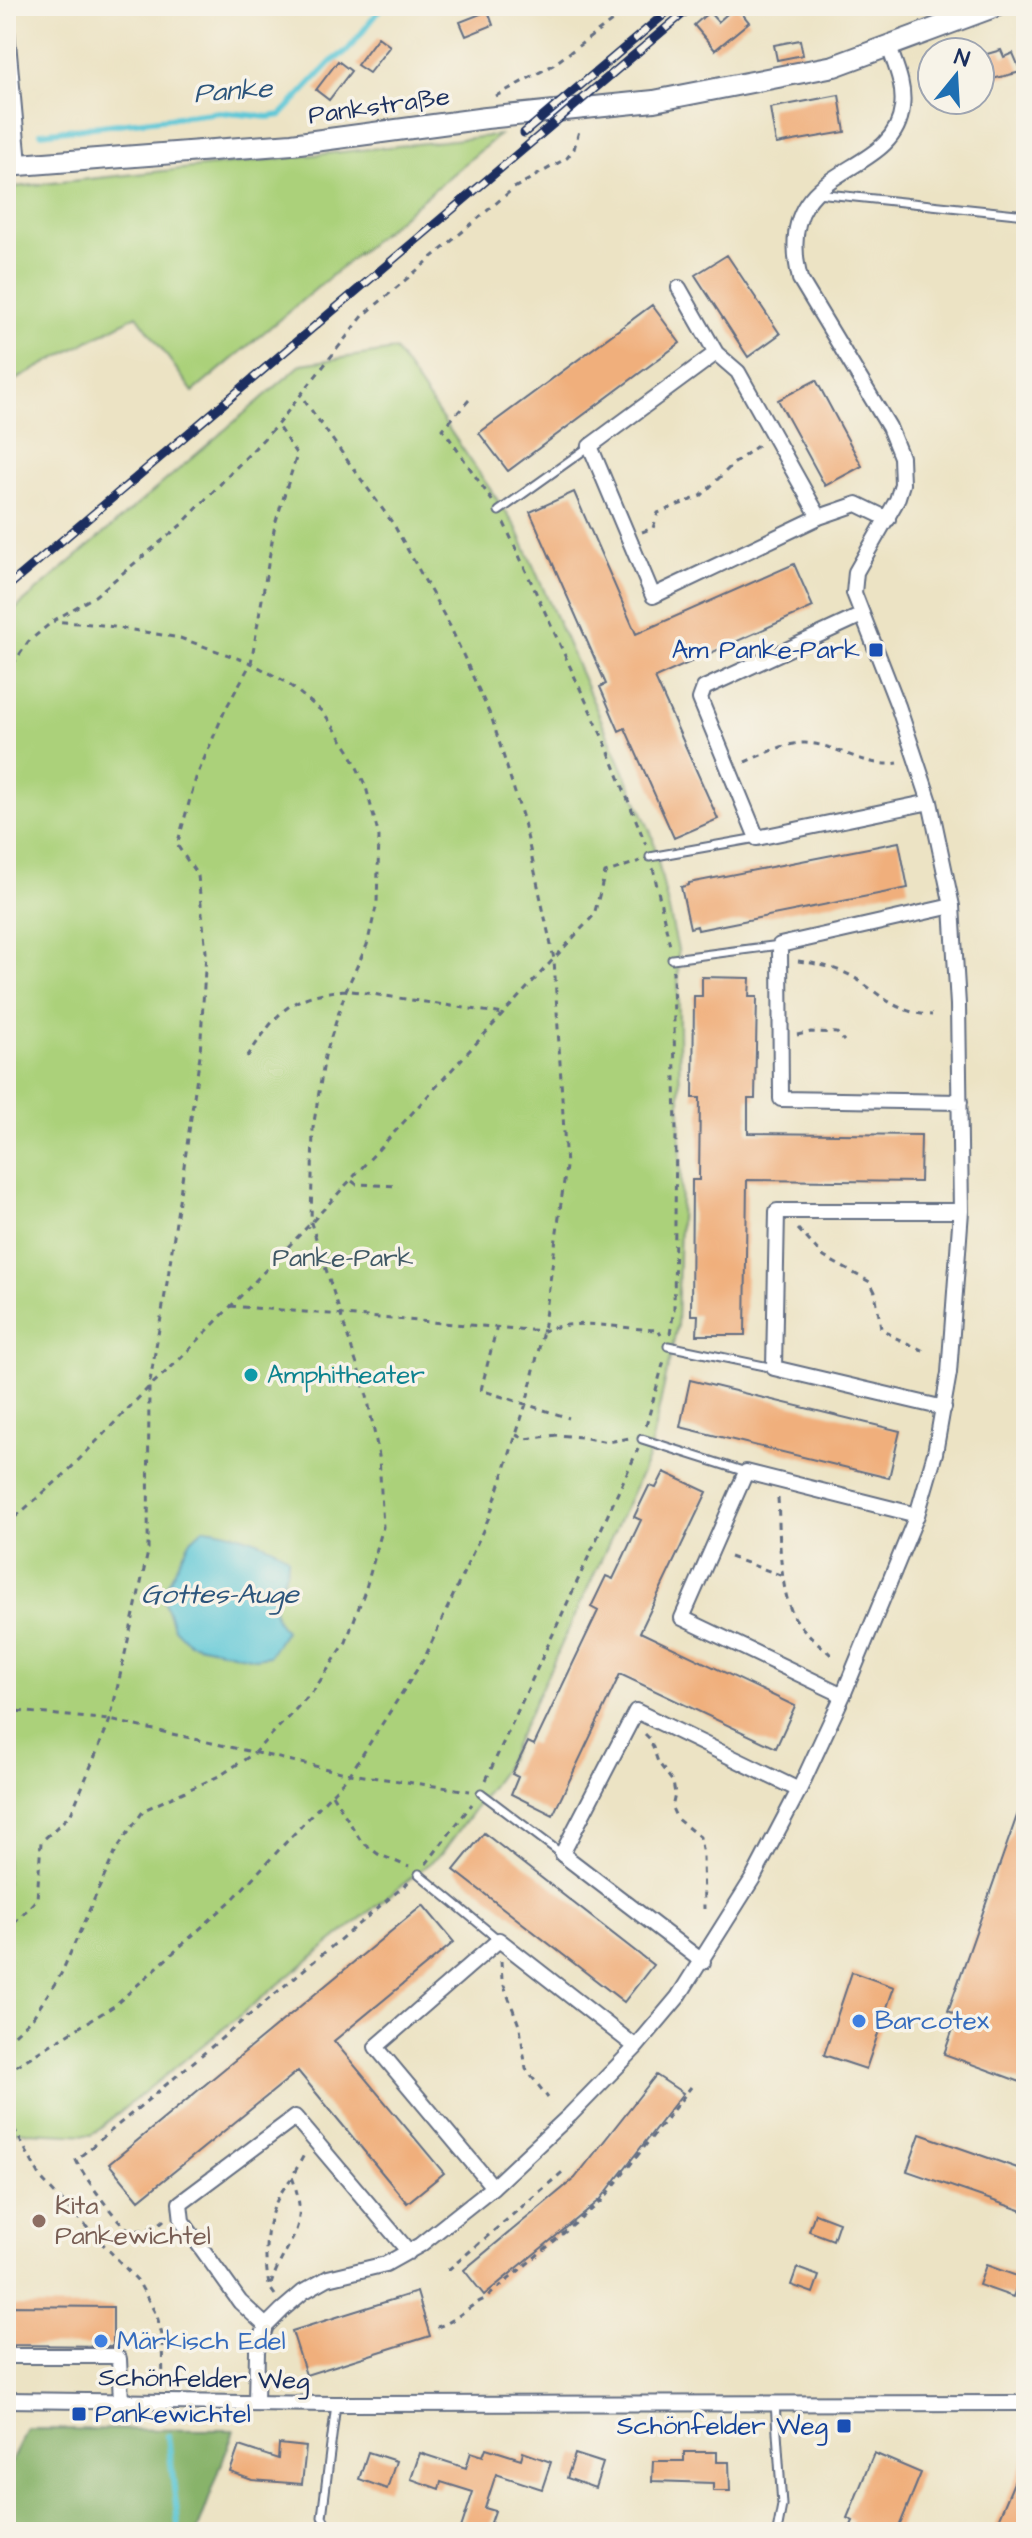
<svg xmlns="http://www.w3.org/2000/svg" width="1032" height="2538" font-family="'Architects Daughter',sans-serif">
<rect width="100%" height="100%" fill="#f7f3e8"/>
<filter id="ink" filterUnits="userSpaceOnUse"><feTurbulence type="fractalNoise" baseFrequency=".0125" numOctaves="2"/><feDisplacementMap in="SourceGraphic" scale="16" xChannelSelector="R" yChannelSelector="G"/><feConvolveMatrix kernelMatrix="1 2 1 2 8 2 1 2 1" color-interpolation-filters="sRGB"/></filter>
<filter id="wash" filterUnits="userSpaceOnUse"><feTurbulence type="fractalNoise" baseFrequency=".006" numOctaves="4" result="noise"/><feDisplacementMap in="SourceGraphic" scale="32" xChannelSelector="R" yChannelSelector="G"/><feGaussianBlur stdDeviation="1.8" result="paint"/><feColorMatrix in="noise" values="0 0 0 0 0 0 0 0 0 0 0 0 0 0 0 0 0 1.4 0 .05"/><feComposite in="paint" operator="in"/></filter>
<g filter="url(#wash)">
<rect width="100%" height="100%" fill="#ece3c4"/>
<path fill="#abd17a" stroke="#63806c" stroke-width="2" d="M499,135L193,392L137,315L6,385V188Z
M395,350L516,527L652,835L678,950L681,1189L677,1326L648,1459L503,1770L442,1853L91,2135L6,2131V617L302,364Z"/>
<path fill="#88b36a" stroke="#527164" stroke-width="2" d="M27,2429L234,2430L197,2532H6V2472Z"/>
<path fill="#5dc7d7" stroke="#3c7b9a" stroke-width="2" d="M204,1528C228,1530 269,1542 288,1557C290,1586 258,1600 285,1631L269,1656L254,1658L189,1643L173,1627L162,1595L190,1541Z"/>
<g fill="none" stroke-linecap="round" stroke-linejoin="round">
<path stroke="#5dc7d7" stroke-width="6" d="M41,133L220,112L268,117L281,115L331,62L348,50L383,6
M168,2436L179,2532"/>
</g>
<g id="blocks">
<path fill="#f0af7c" d="M736,6L749,22L715,50L694,25L709,12L718,22Z
M488,11L493,25L466,36L460,22Z
M378,37L390,46L369,73L357,65Z
M800,40L803,55L777,60L774,45Z
M1001,50L1004,57L1013,53L1021,72L980,82V56Z
M338,61L351,71L329,100L316,90Z
M839,95L845,132L776,144L770,108Z
M727,255L780,334L748,357L695,275Z
M652,305L680,343L508,471L479,433Z
M816,380L862,466L825,486L778,400Z
M574,492L636,634L794,564L813,607L655,678L718,819L674,838L625,728L619,731L600,687L606,684L530,512Z
M899,842L908,888L698,930L697,926L690,928L681,887L689,885V883Z
M702,977L750,978L749,997H757L755,1099H748V1133L921,1135L920,1182L747,1180L745,1335H697L698,1315H691L692,1180H699L700,1098H693L694,996H702Z
M690,1380L900,1431L889,1478L680,1427Z
M664,1472L707,1492L640,1632L795,1706L776,1748L620,1674L553,1815L511,1794L518,1777L512,1774L528,1742L534,1745L598,1611L591,1607L606,1576L613,1579L641,1520L634,1517L649,1486L656,1488Z
M1024,1796H1026V2084L944,2054L958,2015L948,2011Z
M484,1833L653,1965L624,2002L454,1870Z
M423,1905L454,1942L334,2041L444,2173L407,2203L298,2071L139,2200L109,2164Z
M852,1972L894,1987L866,2069L824,2055Z
M656,2075L683,2093L600,2200L484,2295L464,2270L575,2178Z
M920,2134L1026,2171V2212L907,2171Z
M815,2213L839,2222L833,2240L809,2231Z
M986,2265L1020,2277L1013,2297L979,2285Z
M797,2268L819,2276L813,2293L791,2285Z
M417,2292L430,2336L306,2375L292,2331Z
M6,2306L113,2307V2346L6,2345Z
M279,2444L306,2447L302,2484L252,2480L230,2472L239,2446L278,2459Z
M486,2448L521,2459L523,2452L551,2462L542,2489L496,2474L485,2508L495,2511L488,2531H460L473,2492L441,2482L439,2489L411,2479L420,2453L466,2468L471,2452L483,2456Z
M368,2452L396,2461L387,2489L359,2479Z
M684,2452H717V2462H729L730,2491H713V2483L652,2481L653,2461H684Z
M874,2453L921,2473L897,2532H848L853,2521L847,2518Z
M575,2454L603,2463L595,2488L567,2478Z
M1026,2454V2532H993Z"/>
</g>
</g>
<g filter="url(#ink)">
<use href="#blocks" fill-opacity="0" stroke="#646e82" stroke-width="2"/>
<g fill="none" stroke-linecap="round" stroke-linejoin="round">
<g stroke="#646e82" stroke-width="11">
<path id="lane" d="M817,193L1026,215
M499,511L590,446
M650,857L757,838
M672,959L780,945
M668,1346L774,1368
M642,1439L746,1472
M481,1793L562,1854
M419,1874L499,1940
M775,2403L782,2505L777,2532
M336,2404L322,2517L327,2525L338,2532"/>
</g>
<g stroke="#646e82" stroke-width="18">
<path id="street" d="M6,20L19,164
M679,288L716,353L738,372L819,517
M716,353L590,446L653,596L819,517L857,504L888,519
M862,615L704,688L700,699L757,838L930,802
M952,906L780,945L781,1099L960,1102
M944,1408L774,1368L777,1211H961
M843,1695L682,1618L746,1472L917,1515
M703,1962L562,1854L636,1711L799,1790
M493,2187L376,2047L499,1940L636,2047
M266,2326L240,2302L182,2221L180,2203L295,2117L409,2252
M6,2356H113L119,2359L121,2401
M6,2400L336,2404L1026,2403
M256,2403L257,2351L266,2326L282,2310L303,2292L328,2278L386,2264L420,2245L493,2187L570,2115L636,2047L678,1997L753,1878L799,1790L843,1695L917,1515L935,1453L949,1373L961,1211L958,1005L952,906L930,802L898,706L854,593L856,572L897,500L902,484L901,457L889,427L800,279C770,159 894,182 902,108C905,86 896,67 889,47"/>
</g>
<g stroke="#646e82" stroke-width="24">
<path id="secondary" d="M6,166L292,144L486,118L654,101L834,66L996,6"/>
</g>
<path stroke="#646e82" stroke-width="3" stroke-dasharray="6 6" stroke-linecap="butt" d="M607,6L619,17
M496,96L553,65L632,6
M469,400L443,429L493,502
M504,523L606,745L646,845
M642,532L653,528L658,513L701,496L732,465L760,444
M6,675L28,642L53,621L95,596L181,525L277,425L363,316L514,188L567,158L574,149L580,127
M745,762C764,754 784,743 805,743C838,744 865,769 898,763
M653,868L670,946
M798,961C819,964 840,968 858,980C885,998 897,1013 932,1015
M797,1035L811,1032L837,1033L844,1041
M247,1057C278,1012 288,995 346,990L504,1014
M352,1181L356,1184L399,1186
M798,1229L824,1257L870,1282L875,1292L881,1328L894,1337L924,1351
M230,1306L543,1331C579,1317 620,1329 658,1330L661,1335
M497,1326L481,1390L569,1418
M670,1334L674,1309L676,1133L673,970
M646,1426L665,1357
M516,1435L526,1439L557,1435L581,1437L608,1442L630,1438
M778,1498C780,1529 778,1596 797,1621C806,1634 821,1645 832,1656
M6,1525L65,1474L149,1387L179,1360L311,1223L594,915L605,873L640,861
M730,1557L783,1576
M6,1710L110,1720L350,1774L470,1791
M645,1734L650,1739L658,1762L673,1782L675,1794L672,1808L677,1819L700,1837L703,1855L704,1909
M486,1780L638,1449
M332,1794L361,1841L378,1854L409,1867
M426,1864L472,1804
M6,1932L37,1899L41,1842L71,1814L110,1720L148,1552L149,1387L168,1277L200,1055L206,952L198,876L177,845L196,778L225,710L251,663L275,524L297,455L277,425
M501,1961L502,1980L520,2028L526,2069L548,2098
M6,2042L33,2017L61,1974L116,1850L144,1810L221,1775L253,1754L314,1690L346,1642L366,1588L383,1527L379,1456L367,1396L311,1223L313,1128L325,1056L346,990L367,945L377,903L379,837L366,787L349,750L324,713L286,682L251,663L180,638L102,625L53,621
M6,2072L114,2006L232,1900L350,1774L425,1657L490,1515L526,1404L543,1331L566,1167L554,959L524,822L492,719L450,626L394,525L301,396
M6,2119L12,2125L42,2180L138,2281L157,2316L162,2335L163,2385
M164,2220C156,2228 138,2234 127,2228C116,2221 81,2172 76,2160L410,1881
M448,2270L566,2169
M269,2285C262,2249 266,2207 291,2179
M275,2295L270,2288C283,2241 313,2233 292,2177L305,2153
M437,2327C456,2322 467,2306 485,2299L602,2201L691,2087"/>
<use href="#lane" stroke="#fff" stroke-width="7"/>
<use href="#street" stroke="#fff" stroke-width="14"/>
<use href="#secondary" stroke="#fff" stroke-width="20"/>
<g stroke="#1b2f5e" stroke-width="9">
<path id="rail" d="M524,133L674,6
M6,588L692,6"/>
</g>
<use href="#rail" stroke="#f7f3e8" stroke-width="6" stroke-dasharray="18" stroke-linecap="butt"/>
</g>
</g>
<g fill="#1a4fb4" stroke="#f7f3e8" stroke-width="3">
<rect x="868" y="642" width="16" height="16" rx="4"/>
<rect x="71" y="2406" width="16" height="16" rx="4"/>
<rect x="836" y="2418" width="16" height="16" rx="4"/>
</g>
<circle fill="#0f9aa8" stroke="#f7f3e8" stroke-width="3" cx="251" cy="1375" r="8"/>
<g fill="#3f7fe0" stroke="#f7f3e8" stroke-width="3">
<circle cx="859" cy="2021" r="8"/>
<circle cx="101" cy="2341" r="8"/>
</g>
<circle fill="#8d6e63" stroke="#f7f3e8" stroke-width="3" cx="39" cy="2221" r="8"/>
<g text-anchor="middle" dominant-baseline="central" stroke-width="7" stroke-linejoin="round" paint-order="stroke">
<g font-size="26" fill="#1b2f5e" stroke="#f7f3e8">
<text transform="translate(379 106) rotate(-8)">Pankstraße</text>
<text transform="translate(204 2379) rotate(1)">Schönfelder Weg</text>
</g>
<g font-size="26" fill="#164399" stroke="#f7f3e8" text-anchor="end">
<text x="860" y="650">Am Panke-Park</text>
<text x="95" y="2414" text-anchor="start">Pankewichtel</text>
<text x="828" y="2426">Schönfelder Weg</text>
</g>
<g font-size="26" fill="#3f5865" stroke="#f7f3e8">
<text x="343" y="1258">Panke-Park</text>
</g>
<g font-size="26" fill="#0d838f" stroke="#f7f3e8" text-anchor="start">
<text x="267" y="1375">Amphitheater</text>
</g>
<g font-size="26" fill="#366cbe" stroke="#f7f3e8" text-anchor="start">
<text x="875" y="2021">Barcotex</text>
<text x="117" y="2341">Märkisch Edel</text>
</g>
<g font-size="26" fill="#785e54" stroke="#f7f3e8" text-anchor="start">
<text x="55" y="2206">Kita<tspan x="55" dy="30">Pankewichtel</tspan></text>
</g>
<g font-size="28" font-style="italic" fill="#2c557c" stroke="#f7f3e8">
<text transform="translate(233 91) rotate(-4)">Panke</text>
<text x="220" y="1594">Gottes-Auge</text>
</g>
</g>
<rect width="1032" height="2538" fill="none" stroke="#f7f3e8" stroke-width="32"/>
<g transform="translate(956 76) rotate(18)"><circle r="38" fill="#f7f3e8" stroke="#9fa5b1" stroke-width="2"/>
<path d="M0-6L14 30L0 20L-14 30Z" fill="#1f6fb2"/>
<text y="-12" font-size="22" font-weight="bold" text-anchor="middle" fill="#1b2f5e">N</text>
</g>
</svg>
